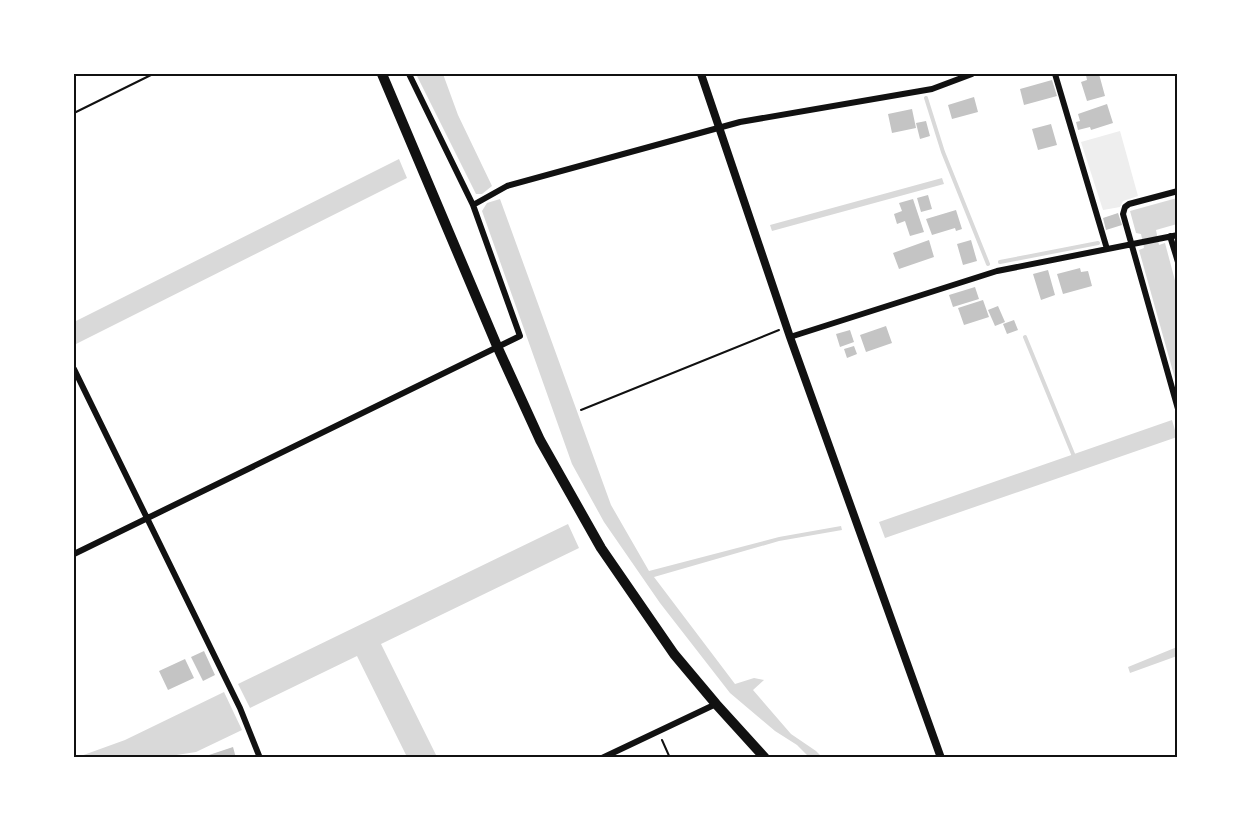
<svg xmlns="http://www.w3.org/2000/svg" width="1251" height="831" font-family="'IBM Plex Sans',sans-serif">
	<style>
		.green { fill: #eee }
		.water { fill: #d9d9d9 }
		.lines { fill: none; stroke-linecap: round; stroke-linejoin: round }
		.stream { stroke: #d9d9d9; stroke-width: 4 }
		.building { fill: #c4c4c4 }
		.path { stroke: #111; stroke-width: 2 }
		.minor { stroke: #111; stroke-width: 6 }
		.tertiary { stroke: #111; stroke-width: 8 }
		.trunk { stroke: #111; stroke-width: 10 }
		.neatline { fill: none; stroke: #111; stroke-width: 2 }
	</style>
	<rect width="100%" height="100%" fill="#fff"/>
	<!-- green -->
	<path class="green" d="M 1120,131 L 1138,196 L 1123,201 L 1120,207 L 1103,210 L 1081,142 Z"/>
	<!-- water -->
	<path class="water" d="M 416,74 L 443,74 L 458,115 L 492,186 L 482,194 L 476,194 Z
		M 399,159 L 407,178 L 74,345 L 74,322 Z
		M 942,178 L 944,184 L 772,231 L 770,225 Z
		M 1177,198 L 1177,224 L 1156,230 L 1159,245 L 1165,243 L 1177,288 L 1177,386 L 1139,250 L 1144,248 L 1141,234 L 1136,233 L 1130,211 Z
		M 500,199 L 611,505 L 649,571 L 779,537 L 841,526 L 842,530 L 779,541 L 654,577 L 735,684 L 754,678 L 764,680 L 753,690 L 791,734 L 816,751 L 822,757 L 809,757 L 797,745 L 775,731 L 730,693 L 660,603 L 604,522 L 572,464 L 482,211 L 487,203 Z
		M 1172,420 L 1177,437 L 885,538 L 879,522 Z
		M 568,524 L 579,548 L 381,644 L 437,757 L 407,757 L 357,656 L 250,708 L 238,684 Z
		M 1177,647 L 1177,656 L 1130,673 L 1128,667 Z
		M 224,692 L 242,730 L 196,752 L 157,758 L 78,757 L 125,740 Z"/>
	<g class="lines">
		<!-- stream -->
		<path class="stream" d="M 926,98 L 943,152 L 988,264
			M 1000,262 L 1098,243
			M 1025,337 L 1073,454"/>
	</g>
	<!-- building -->
	<path class="building" d="M 1092,74 L 1099,74 L 1105,96 L 1087,101 L 1081,82 L 1087,80 L 1086,75 Z
		M 1052,80 L 1057,96 L 1024,105 L 1020,89 Z
		M 974,97 L 978,112 L 952,119 L 948,105 Z
		M 1107,104 L 1113,123 L 1091,130 L 1090,127 L 1078,130 L 1076,122 L 1080,121 L 1078,114 Z
		M 912,109 L 916,128 L 892,133 L 888,114 Z
		M 926,121 L 930,136 L 920,139 L 916,123 Z
		M 1051,124 L 1057,145 L 1038,150 L 1032,129 Z
		M 928,195 L 932,209 L 921,212 L 917,198 Z
		M 913,199 L 924,232 L 910,236 L 905,221 L 897,224 L 894,214 L 902,211 L 899,203 Z
		M 956,210 L 962,229 L 956,231 L 955,228 L 932,235 L 926,219 Z
		M 1118,213 L 1122,225 L 1106,230 L 1103,218 Z
		M 929,240 L 934,257 L 899,269 L 893,253 Z
		M 971,240 L 977,261 L 963,265 L 957,244 Z
		M 1080,268 L 1081,272 L 1088,271 L 1092,286 L 1063,294 L 1057,274 Z
		M 1048,270 L 1055,295 L 1041,300 L 1033,274 Z
		M 975,287 L 979,299 L 953,307 L 949,295 Z
		M 983,300 L 989,317 L 964,325 L 958,308 Z
		M 998,306 L 1005,322 L 995,326 L 988,310 Z
		M 1014,320 L 1018,330 L 1007,334 L 1003,324 Z
		M 886,326 L 892,343 L 866,352 L 860,335 Z
		M 850,330 L 854,342 L 840,347 L 836,334 Z
		M 854,346 L 857,354 L 847,358 L 844,349 Z
		M 204,651 L 215,675 L 203,681 L 191,657 Z
		M 185,659 L 194,678 L 168,690 L 159,671 Z
		M 233,747 L 236,758 L 203,758 L 203,757 Z"/>
	<g class="lines">
		<!-- path -->
		<path class="path" d="M 74,113 L 153,74
			M 581,410 L 779,330
			M 662,740 L 670,758"/>
		<!-- minor -->
		<path class="minor" d="M 409,74 L 473,205
			M 1055,74 L 1107,249
			M 1178,191 L 1129,204 L 1125,207 L 1123,214 L 1178,409
			M 1170,236 L 1178,262
			M 790,337 L 997,271 L 1178,235
			M 74,369 L 240,708 L 260,758
			M 74,554 L 520,336 L 473,205 L 507,186 L 740,122 L 932,89 L 972,74
			M 602,758 L 716,704"/>
		<!-- tertiary -->
		<path class="tertiary" d="M 701,74 L 790,337 L 941,758"/>
		<!-- trunk -->
		<path class="trunk" d="M 382,74 L 497,346 L 540,440 L 601,548 L 674,654 L 716,704 L 765,758"/>
	</g>
	<!-- border -->
	<rect width="1251" height="831" fill="none" stroke="#ffffff" stroke-width="150"/>
	<rect x="75" y="75" width="1101" height="681" class="neatline"/>
</svg>
